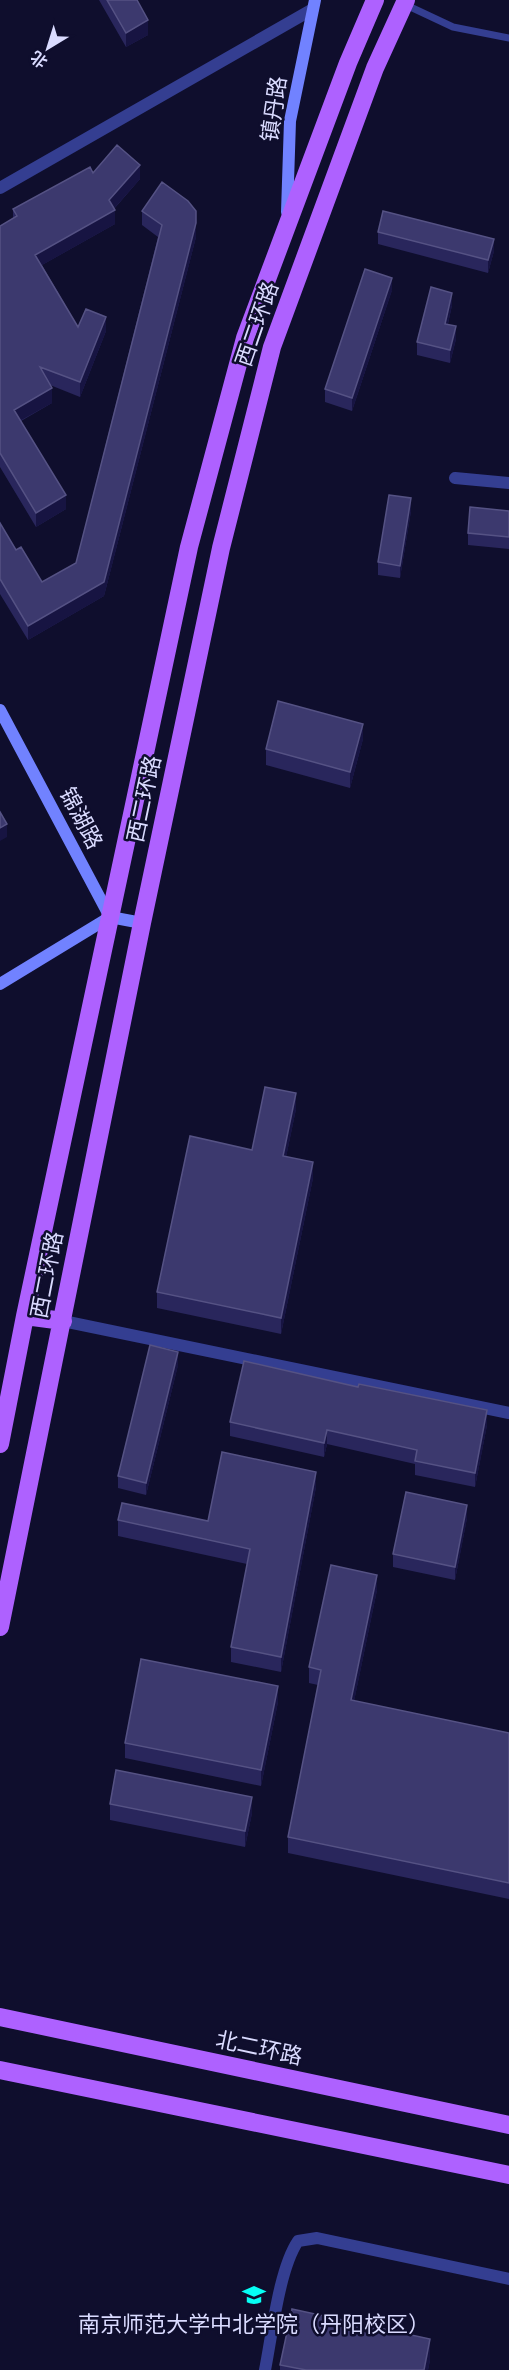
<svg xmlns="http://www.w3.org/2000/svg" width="509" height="2370" font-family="Figtree,'Noto Sans SC',sans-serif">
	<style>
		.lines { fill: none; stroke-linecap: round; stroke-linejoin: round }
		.lane { stroke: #343e91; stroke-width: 7 }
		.street { stroke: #343e91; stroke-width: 12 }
		.secondary { stroke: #7182ff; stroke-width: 12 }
		.primary { stroke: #ae61ff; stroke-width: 18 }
		.wall { fill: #29265c }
		.shaded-wall { fill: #171442 }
		.building { fill: #3c396e; stroke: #555284; stroke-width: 1.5 }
		.labels { text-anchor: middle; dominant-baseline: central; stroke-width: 5; stroke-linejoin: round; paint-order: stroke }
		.street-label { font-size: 22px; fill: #dadbff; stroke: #0f0e2d }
		.poi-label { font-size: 22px; fill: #dadbff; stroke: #0f0e2d }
	</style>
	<rect width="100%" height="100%" fill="#0f0e2d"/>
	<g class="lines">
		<!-- lane -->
		<path class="lane" d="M 404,4 L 453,27 L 509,38"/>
		<!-- street -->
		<path class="street" d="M 0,188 L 313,9
			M 455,478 L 509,483
			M 63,1321 L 509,1413
			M 265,2370 C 272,2335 279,2269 298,2241 L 317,2238 L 509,2279"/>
		<!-- secondary -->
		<path class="secondary" d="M 287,212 L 290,121 L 315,0
			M 0,710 L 110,917
			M 110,917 L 142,923
			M 0,984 L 110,917"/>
		<!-- primary -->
		<path class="primary" d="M 25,1316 L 63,1321
			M 0,1444 L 25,1316 L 189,547 L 245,338 L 348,63 L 375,0
			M 0,1627 L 142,923 L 221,548 L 272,347 L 375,68 L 406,0
			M 0,2017 L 509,2125
			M 0,2070 L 509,2175"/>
	</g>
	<!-- wall -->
	<path class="wall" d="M 99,0 L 137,0 L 148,35 L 126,47 Z
		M 93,173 L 140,179 L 114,209 L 115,224 L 42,265 L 78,327 L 106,331 L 80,397 L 50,385 L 52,403 L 21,421 L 66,509 L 36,527 L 0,467 L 0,226 L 13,218 L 13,209 Z
		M 142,211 L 196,237 L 104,596 L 28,640 L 0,594 L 0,523 L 16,550 L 42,582 L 76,563 L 158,237 L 142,225 Z
		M 378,232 L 494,251 L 488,273 L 378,244 Z
		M 392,290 L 352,411 L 325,402 L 325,389 Z
		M 452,305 L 448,324 L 456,339 L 450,363 L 417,355 L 417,342 Z
		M 411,511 L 400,578 L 378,575 L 378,562 Z
		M 509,511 L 509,549 L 468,545 L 468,533 Z
		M 363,739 L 350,788 L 266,765 L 266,749 Z
		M 296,1109 L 286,1157 L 313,1178 L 281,1334 L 157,1308 L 157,1292 L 252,1150 Z
		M 178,1365 L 146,1495 L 118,1488 L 118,1476 Z
		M 230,1422 L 487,1425 L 475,1487 L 415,1475 L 415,1464 L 327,1444 L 324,1457 L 230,1436 Z
		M 316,1487 L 281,1672 L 231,1662 L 231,1647 L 247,1564 L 118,1536 L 118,1520 L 208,1521 Z
		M 467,1518 L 455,1580 L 393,1567 L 393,1554 Z
		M 377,1590 L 354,1701 L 509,1733 L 509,1899 L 288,1853 L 288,1837 L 318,1685 L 309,1683 L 309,1667 Z
		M 278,1702 L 261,1786 L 125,1758 L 125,1743 Z
		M 110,1804 L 252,1813 L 245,1847 L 110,1820 Z
		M 430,2360 L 428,2370 L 280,2370 L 280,2365 Z"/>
	<!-- shaded-wall -->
	<path class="shaded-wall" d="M 148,20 L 148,35 L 126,47 L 126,33 Z
		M 140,165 L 140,179 L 111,212 L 115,210 L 115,224 L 35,269 L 35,255 L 109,200 Z
		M 196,211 L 196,237 L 104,596 L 28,640 L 28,626 L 104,582 Z
		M 494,239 L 494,251 L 488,273 L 488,260 Z
		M 392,278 L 392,290 L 352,411 L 352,398 Z
		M 452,293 L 452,305 L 445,336 L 445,324 Z
		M 106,317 L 106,331 L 80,397 L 80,382 Z
		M 456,326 L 456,339 L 450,363 L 450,350 Z
		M 52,388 L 52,403 L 14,424 L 14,410 Z
		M 66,495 L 66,509 L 36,527 L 36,513 Z
		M 411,498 L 411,511 L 400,578 L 400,566 Z
		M 363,724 L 363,739 L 350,788 L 350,772 Z
		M 7,824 L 7,837 L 0,841 L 0,828 Z
		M 296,1093 L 296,1109 L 283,1172 L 283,1156 Z
		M 313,1162 L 313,1178 L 281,1334 L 281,1318 Z
		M 178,1352 L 178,1365 L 146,1495 L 146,1483 Z
		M 487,1410 L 487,1425 L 475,1487 L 475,1473 Z
		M 327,1430 L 327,1444 L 324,1457 L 324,1443 Z
		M 316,1472 L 316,1487 L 281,1672 L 281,1657 Z
		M 467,1505 L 467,1518 L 455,1580 L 455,1567 Z
		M 377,1575 L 377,1590 L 351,1716 L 351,1700 Z
		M 278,1686 L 278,1702 L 261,1786 L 261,1770 Z
		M 252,1797 L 252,1813 L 245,1847 L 245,1831 Z
		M 430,2339 L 430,2360 L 428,2370 L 424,2370 Z"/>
	<!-- building -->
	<path class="building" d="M 107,0 L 137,0 L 148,20 L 126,33 Z
		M 117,145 L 140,165 L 109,200 L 115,210 L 35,255 L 78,327 L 86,309 L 106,317 L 80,382 L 40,367 L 52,388 L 14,410 L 66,495 L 36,513 L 0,453 L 0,226 L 17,216 L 13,209 L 90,167 L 93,173 Z
		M 162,182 L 188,201 L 196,211 L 196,223 L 104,582 L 28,626 L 0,579 L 0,523 L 16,550 L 21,547 L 42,582 L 76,563 L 162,225 L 142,211 Z
		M 383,211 L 494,239 L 488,260 L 378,232 Z
		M 365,269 L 392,278 L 352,398 L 325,389 Z
		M 431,287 L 452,293 L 445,324 L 456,326 L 450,350 L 417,342 Z
		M 389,495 L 411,498 L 400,566 L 378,562 Z
		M 470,507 L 509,511 L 509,537 L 468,533 Z
		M 278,701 L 363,724 L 350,772 L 266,749 Z
		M 0,812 L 7,824 L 0,828 Z
		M 265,1087 L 296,1093 L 283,1156 L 313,1162 L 281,1318 L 157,1292 L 190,1136 L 252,1150 Z
		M 150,1345 L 178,1352 L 146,1483 L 118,1476 Z
		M 244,1361 L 358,1387 L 359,1384 L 487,1410 L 475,1473 L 415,1461 L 417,1450 L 327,1430 L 324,1443 L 230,1422 Z
		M 222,1452 L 316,1472 L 281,1657 L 231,1647 L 250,1549 L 118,1520 L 122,1503 L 208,1521 Z
		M 406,1492 L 467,1505 L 455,1567 L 393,1554 Z
		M 331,1565 L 377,1575 L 351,1700 L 509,1733 L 509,1883 L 288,1837 L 321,1670 L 309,1667 Z
		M 141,1659 L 278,1686 L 261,1770 L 125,1743 Z
		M 116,1770 L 252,1797 L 245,1831 L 110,1804 Z
		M 292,2309 L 430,2339 L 424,2370 L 306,2370 L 280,2365 Z"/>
	<!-- icons -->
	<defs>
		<g id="university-bare" transform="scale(1.8)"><path d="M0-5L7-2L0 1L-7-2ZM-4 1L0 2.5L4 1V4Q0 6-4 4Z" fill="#06fff5" stroke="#0f0e2d" stroke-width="2.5" paint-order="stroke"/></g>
	</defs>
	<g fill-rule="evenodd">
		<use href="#university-bare" x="254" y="2295"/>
	</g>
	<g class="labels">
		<!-- street labels -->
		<g class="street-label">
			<text transform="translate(274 109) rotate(-82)">镇丹路</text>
			<text transform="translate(257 324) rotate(-71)">西二环路</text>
			<text transform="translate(144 799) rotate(-78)">西二环路</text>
			<text transform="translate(81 818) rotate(62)">锦湖路</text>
			<text transform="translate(47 1275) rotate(-79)">西二环路</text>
			<text transform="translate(259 2048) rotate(12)">北二环路</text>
		</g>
		<!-- poi labels -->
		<g class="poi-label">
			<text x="254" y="2324">南京师范大学中北学院（丹阳校区）</text>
		</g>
	</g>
	<!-- north arrow -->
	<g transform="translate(48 48) rotate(218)" stroke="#0f0e2d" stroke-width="4.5" paint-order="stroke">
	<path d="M0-4.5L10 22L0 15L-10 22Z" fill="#dadbff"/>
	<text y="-9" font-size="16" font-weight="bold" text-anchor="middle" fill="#dadbff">北</text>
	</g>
</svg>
